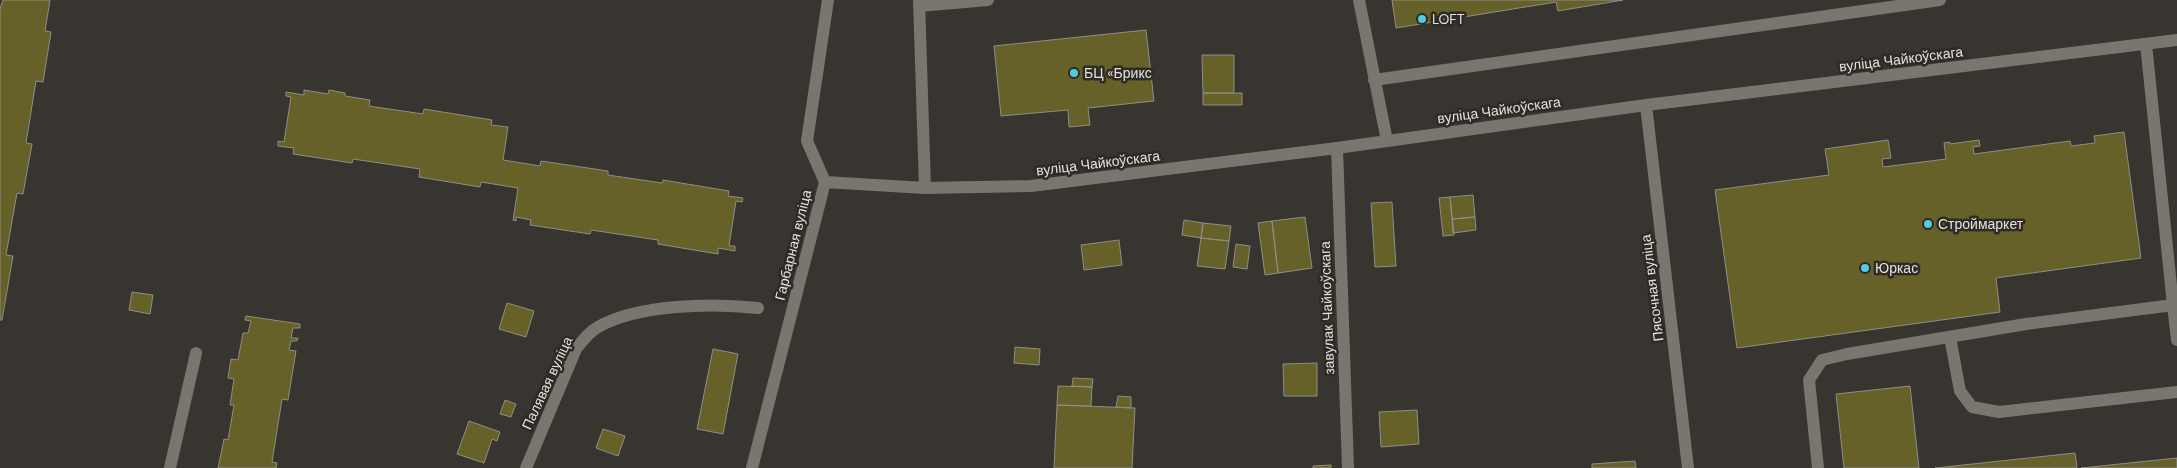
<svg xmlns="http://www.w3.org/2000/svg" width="2177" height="468" font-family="'DM Sans',sans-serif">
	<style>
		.building { fill: #656128; stroke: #8f8e87 }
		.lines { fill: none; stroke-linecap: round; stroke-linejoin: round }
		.minor { stroke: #7a756f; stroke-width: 12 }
		.poi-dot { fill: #55cae0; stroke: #2e2a25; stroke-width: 2 }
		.labels { text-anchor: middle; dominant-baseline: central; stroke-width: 5; stroke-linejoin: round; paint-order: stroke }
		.poi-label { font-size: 14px; fill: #e4e1de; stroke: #2e2a25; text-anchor: start }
		.street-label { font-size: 14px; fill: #e4e1de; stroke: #2e2a25 }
	</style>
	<rect width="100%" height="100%" fill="#38342f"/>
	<!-- building -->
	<path class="building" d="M 3,0 L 50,0 L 45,31 L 51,32 L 43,82 L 36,81 L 26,143 L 32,144 L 23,194 L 17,193 L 6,255 L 13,256 L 2,320 L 0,320 L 0,9 Z
		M 1392,0 L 1623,0 L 1558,11 L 1556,2 L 1396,28 Z
		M 1146,30 L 1154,101 L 1088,108 L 1090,125 L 1069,127 L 1068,110 L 1001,116 L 994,46 Z
		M 1202,55 L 1234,55 L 1234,93 L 1203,93 Z
		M 304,90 L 328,94 L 329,90 L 345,93 L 345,96 L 370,100 L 369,106 L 423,114 L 424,109 L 492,120 L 491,125 L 508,127 L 503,160 L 540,166 L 541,161 L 608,171 L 608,175 L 662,183 L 663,180 L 729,191 L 728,196 L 743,198 L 742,202 L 736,201 L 729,246 L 735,246 L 735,251 L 718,248 L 718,254 L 658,244 L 658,240 L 591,230 L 590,234 L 530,225 L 531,220 L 516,217 L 516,221 L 513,220 L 518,188 L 481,182 L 480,187 L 419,177 L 420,169 L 353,159 L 352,163 L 293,154 L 294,148 L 278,146 L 278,141 L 284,142 L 291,97 L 286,96 L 286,92 L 304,95 Z
		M 1203,93 L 1242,93 L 1242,105 L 1203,105 Z
		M 2124,132 L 2141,258 L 1996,278 L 2000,312 L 1737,348 L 1715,190 L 1829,175 L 1825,149 L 1888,140 L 1891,158 L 1882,159 L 1883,167 L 1946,159 L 1944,143 L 1950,142 L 1950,144 L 1979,140 L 1980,146 L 1973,147 L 1974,154 L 2070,141 L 2071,146 L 2095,143 L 2094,136 Z
		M 1473,195 L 1475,217 L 1452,219 L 1450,197 Z
		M 1450,197 L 1454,235 L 1443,236 L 1439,198 Z
		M 1392,202 L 1396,266 L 1375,267 L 1371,203 Z
		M 1305,217 L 1312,268 L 1278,273 L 1272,221 Z
		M 1475,217 L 1476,230 L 1453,233 L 1452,219 Z
		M 1184,220 L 1203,223 L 1201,238 L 1182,235 Z
		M 1272,221 L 1278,273 L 1265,275 L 1258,223 Z
		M 1203,223 L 1231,226 L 1229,241 L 1201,238 Z
		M 1201,238 L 1229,241 L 1225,269 L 1197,266 Z
		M 1119,240 L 1122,265 L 1084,270 L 1081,245 Z
		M 1236,244 L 1250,246 L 1247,269 L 1233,267 Z
		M 132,292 L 153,295 L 150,314 L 129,310 Z
		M 507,303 L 534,311 L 526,337 L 499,329 Z
		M 246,316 L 300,324 L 300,328 L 293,328 L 291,338 L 298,338 L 297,341 L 291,341 L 289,350 L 296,351 L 288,400 L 282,399 L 272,462 L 277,463 L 276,468 L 218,468 L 224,439 L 228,440 L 234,405 L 230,405 L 234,379 L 228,378 L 231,359 L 238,360 L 243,333 L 248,333 L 251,321 L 245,320 Z
		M 1015,347 L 1040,349 L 1039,365 L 1014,363 Z
		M 713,349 L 738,354 L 723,434 L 697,429 Z
		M 1317,363 L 1317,396 L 1284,396 L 1283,364 Z
		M 1073,378 L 1093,379 L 1092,387 L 1072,386 Z
		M 1058,386 L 1092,387 L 1091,406 L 1057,405 Z
		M 1910,386 L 1919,468 L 1844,468 L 1836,394 Z
		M 1118,396 L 1131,397 L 1131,408 L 1116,407 Z
		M 505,400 L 516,404 L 511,417 L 500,414 Z
		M 1057,405 L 1135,408 L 1132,468 L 1054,468 Z
		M 1417,410 L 1419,444 L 1381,447 L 1379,412 Z
		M 469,421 L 500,432 L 497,441 L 492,439 L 484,463 L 457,454 Z
		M 603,429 L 625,436 L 618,456 L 596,448 Z
		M 2075,453 L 2077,468 L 1935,468 Z
		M 2177,458 L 2177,468 L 2081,468 Z
		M 1635,461 L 1636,468 L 1592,468 L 1592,464 Z
		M 1331,465 L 1331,468 L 1313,468 L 1313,466 Z"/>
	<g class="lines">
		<!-- minor -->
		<path class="minor" d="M 919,0 L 925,188
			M 1359,0 L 1387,141
			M 919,6 L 988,0
			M 1374,80 L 1940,0
			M 1646,105 L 1688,468
			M 1337,148 L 1348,468
			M 825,182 L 925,188 L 1031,186 L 1337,148 L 1646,105 L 2177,40
			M 2173,305 L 2177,340
			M 1950,337 L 1960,391 L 1972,407 L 1999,412 L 2177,392
			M 170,468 L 196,353
			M 526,468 L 576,349 C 583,340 589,332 598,327 C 638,304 713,303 758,308
			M 752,468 L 825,182 L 807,141 L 828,0
			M 1818,468 L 1809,380 L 1822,360 L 1847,354 L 2026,324 L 2173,305 L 2146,44"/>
	</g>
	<!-- markers -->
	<g class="poi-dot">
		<circle cx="1422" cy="19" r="5"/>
		<circle cx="1074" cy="73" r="5"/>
		<circle cx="1928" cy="224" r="5"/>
		<circle cx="1865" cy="268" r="5"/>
	</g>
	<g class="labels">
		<!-- poi labels -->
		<g class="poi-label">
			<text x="1432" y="19">LOFT</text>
			<text x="1084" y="73">БЦ «Брикс</text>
			<text x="1938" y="224">Строймаркет</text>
			<text x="1875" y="268">Юркас</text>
		</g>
		<!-- street labels -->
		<g class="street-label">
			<text transform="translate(1901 59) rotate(-7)">вуліца Чайкоўскага</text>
			<text transform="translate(1499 110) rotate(-8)">вуліца Чайкоўскага</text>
			<text transform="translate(1098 163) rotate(-7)">вуліца Чайкоўскага</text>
			<text transform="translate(793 245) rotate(-76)">Гарбарная вуліца</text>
			<text transform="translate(1652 288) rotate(-97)">Пясочная вуліца</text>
			<text transform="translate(1327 308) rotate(-92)">завулак Чайкоўскага</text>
			<text transform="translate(547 383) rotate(-65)">Палявая вуліца</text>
		</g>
	</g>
</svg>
